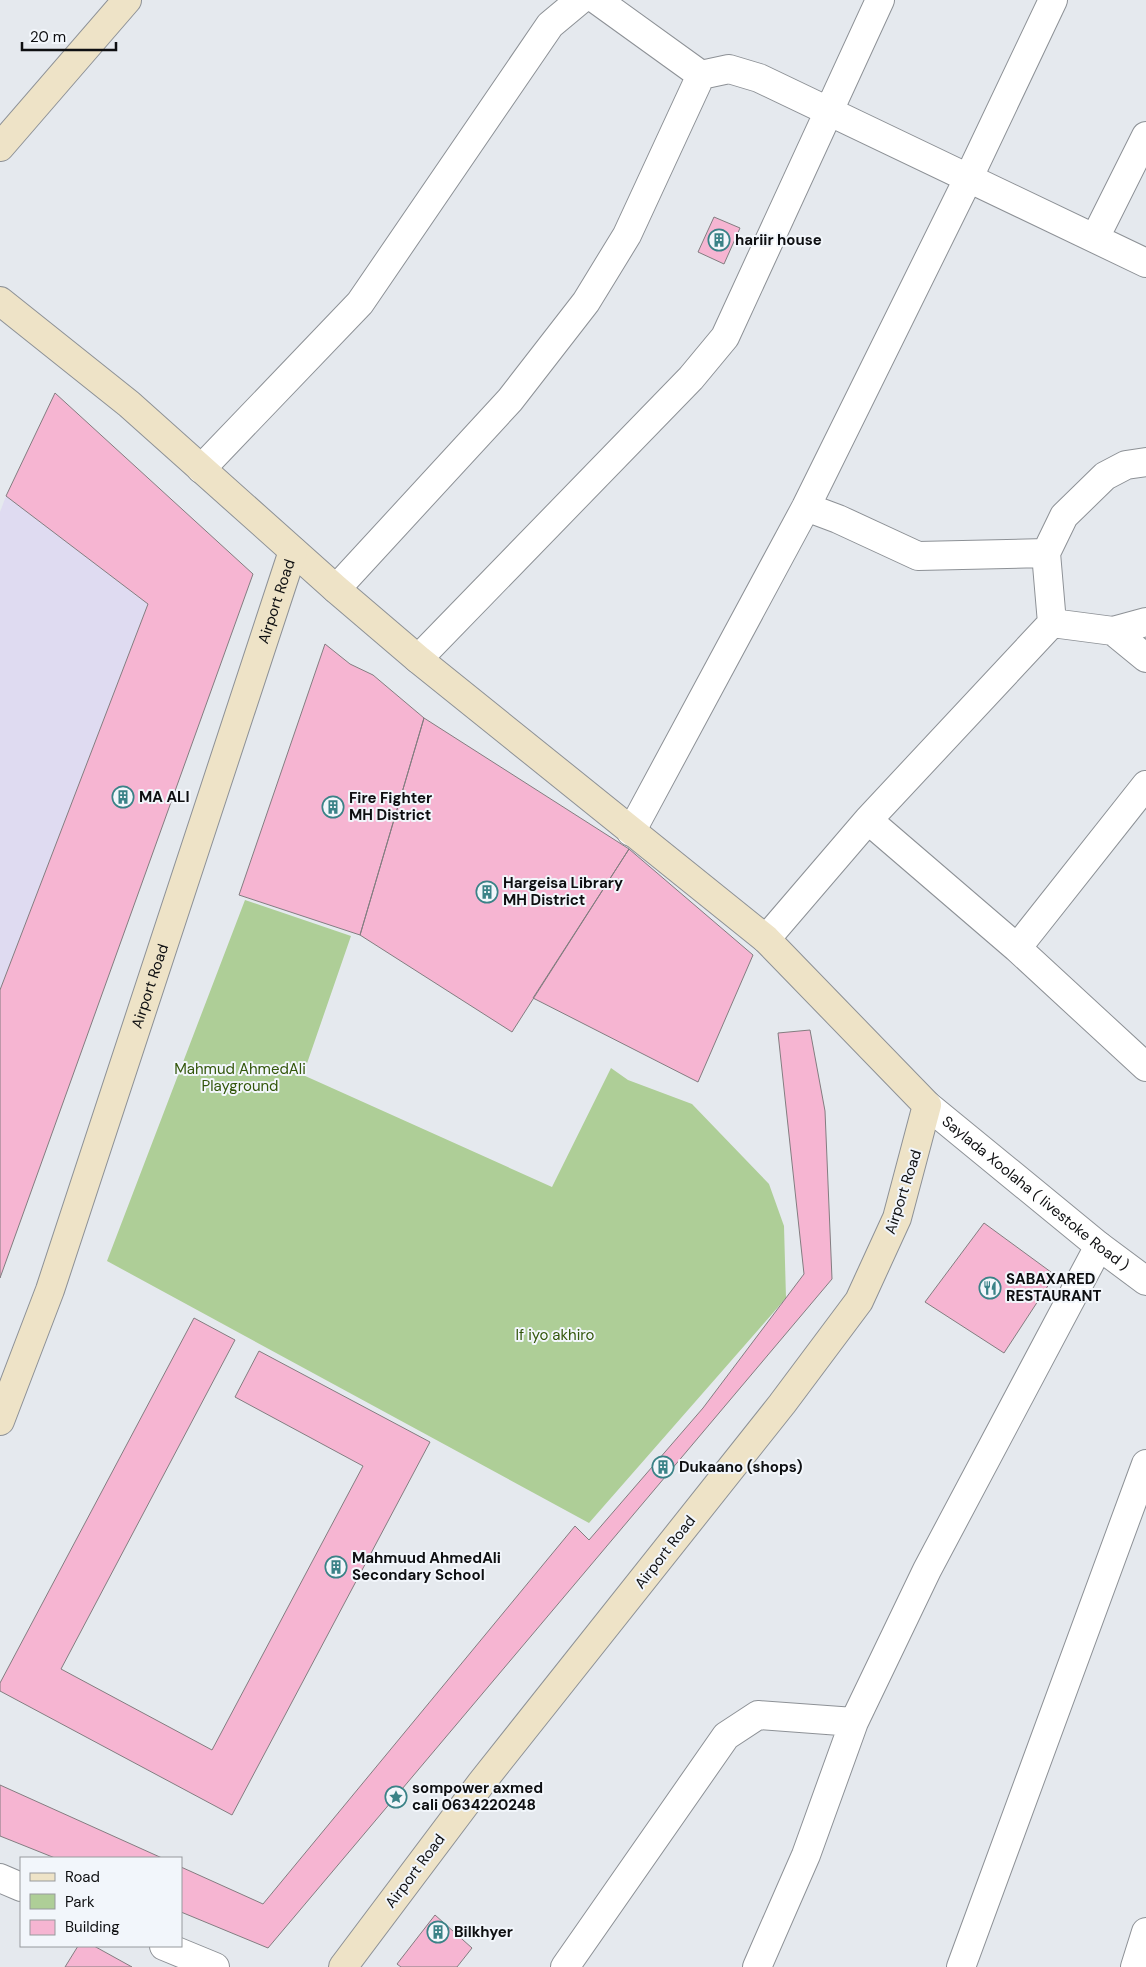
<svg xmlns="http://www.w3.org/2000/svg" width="1146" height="1967" font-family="'DM Sans',sans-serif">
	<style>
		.industrial { fill: #dfdbf1 }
		.green { fill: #aece97 }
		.building { fill: #f6b5d2; stroke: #837d80 }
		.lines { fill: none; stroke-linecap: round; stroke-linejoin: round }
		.minor-casing { stroke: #8d9196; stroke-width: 30 }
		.tertiary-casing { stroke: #8d9196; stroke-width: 30 }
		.secondary-casing { stroke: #8d9196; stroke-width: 30 }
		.minor { stroke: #fff; stroke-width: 28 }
		.tertiary { stroke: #fff; stroke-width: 28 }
		.secondary { stroke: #eee3c7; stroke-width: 28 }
		.labels { text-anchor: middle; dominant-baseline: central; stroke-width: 4; stroke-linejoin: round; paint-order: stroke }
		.poi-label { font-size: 15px; font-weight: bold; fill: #0e0f11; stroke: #f2f6fb; text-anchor: start }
		.street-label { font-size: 15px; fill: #0e0f11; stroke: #f2f6fb }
		.park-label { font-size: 15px; fill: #32560a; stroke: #f2f6fb }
	</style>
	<rect width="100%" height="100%" fill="#e5e9ee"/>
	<!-- industrial -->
	<path class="industrial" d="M 6,496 L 148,604 L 0,990 L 0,512 Z"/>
	<!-- green -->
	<path class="green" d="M 245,900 L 351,936 L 303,1075 L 552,1187 L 611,1068 L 628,1080 L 692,1104 L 769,1184 L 784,1226 L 786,1298 L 589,1523 L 107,1261 Z"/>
	<!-- building -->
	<path class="building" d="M 714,217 L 740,228 L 724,264 L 698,252 Z
		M 55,393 L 253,574 L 0,1278 L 0,990 L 148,604 L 6,496 Z
		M 325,644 L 350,664 L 373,675 L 424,718 L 360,935 L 239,895 Z
		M 424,718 L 629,849 L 512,1032 L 360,935 Z
		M 629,849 L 753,955 L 698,1082 L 533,998 Z
		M 810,1030 L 825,1111 L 832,1279 L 268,1948 L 181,1912 L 181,1867 L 263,1904 L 575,1526 L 589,1540 L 703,1408 L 804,1274 L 778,1033 Z
		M 984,1223 L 1055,1275 L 1004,1353 L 925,1302 Z
		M 194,1318 L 235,1340 L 61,1669 L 212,1750 L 363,1466 L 235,1397 L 259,1351 L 430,1442 L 232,1815 L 0,1691 L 0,1683 Z
		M 0,1785 L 162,1858 L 55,1858 L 0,1836 Z
		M 435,1915 L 472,1948 L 457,1967 L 401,1967 L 397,1964 Z
		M 78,1946 L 94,1946 L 132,1967 L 65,1967 Z"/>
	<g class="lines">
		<!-- minor casing -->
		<g class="minor-casing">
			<path id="minor" d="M 597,0 L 701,75
				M 1095,238 L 1146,136
				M 201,469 L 360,303 L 550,25 L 580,0
				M 806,507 L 838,519 L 918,556 L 1046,553
				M 336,589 L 510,400 L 586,302 L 627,235 L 701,75 L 729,69 L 759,78 L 1146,263
				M 1052,623 L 1113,631 L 1146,622
				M 1113,631 L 1146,658
				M 418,659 L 691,378 L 725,337 L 880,0
				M 868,820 L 1017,948 L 1146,1067
				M 631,832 L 806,507 L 969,177 L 1053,0
				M 766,939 L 868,820 L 1052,623 L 1046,553 L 1064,516 L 1105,476 L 1126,465 L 1146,462
				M 1017,948 L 1146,785
				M 0,1878 L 21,1887
				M 164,1946 L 215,1967
				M 565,1967 L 726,1736 L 758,1715 L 854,1722
				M 757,1967 L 806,1855 L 854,1722 L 927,1570 L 1099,1246
				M 961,1967 L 1146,1464
				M 1135,1967 L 1146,1932"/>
		</g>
		<!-- tertiary casing -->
		<g class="tertiary-casing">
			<g id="tertiary">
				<path id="s1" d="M 927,1105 L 1099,1246 L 1146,1281"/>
			</g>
		</g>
		<!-- secondary casing -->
		<g class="secondary-casing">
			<g id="secondary">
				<path d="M 0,147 L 127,0"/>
				<path d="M 0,301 L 129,404 L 336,589 L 418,659 L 766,939 L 927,1105 L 897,1218 L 859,1301 L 782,1404 L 482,1782 L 343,1967"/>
				<path id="s2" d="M 0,1421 L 50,1290 L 293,551"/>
			</g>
		</g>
		<!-- minor -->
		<use href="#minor" class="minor"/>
		<!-- tertiary -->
		<use href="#tertiary" class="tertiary"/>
		<!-- secondary -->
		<use href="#secondary" class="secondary"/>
	</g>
	<!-- icons -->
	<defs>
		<g id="building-ring" transform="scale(1.125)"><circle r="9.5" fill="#f2f6fb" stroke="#3a8287" stroke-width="1.5"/><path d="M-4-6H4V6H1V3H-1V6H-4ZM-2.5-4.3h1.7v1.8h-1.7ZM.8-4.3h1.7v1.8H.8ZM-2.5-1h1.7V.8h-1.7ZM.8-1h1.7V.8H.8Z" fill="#3a8287"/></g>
		<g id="restaurant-ring" transform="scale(1.125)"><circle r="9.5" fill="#f2f6fb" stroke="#3a8287" stroke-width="1.5"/><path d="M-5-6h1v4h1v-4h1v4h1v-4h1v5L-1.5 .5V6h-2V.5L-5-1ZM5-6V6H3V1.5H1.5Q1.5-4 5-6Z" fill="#3a8287"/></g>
		<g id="sight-ring" transform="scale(1.125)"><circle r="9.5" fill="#f2f6fb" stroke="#3a8287" stroke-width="1.5"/><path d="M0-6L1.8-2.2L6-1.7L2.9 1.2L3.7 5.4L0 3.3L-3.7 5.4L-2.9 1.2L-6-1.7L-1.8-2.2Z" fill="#3a8287"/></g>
	</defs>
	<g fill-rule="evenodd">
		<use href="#building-ring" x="719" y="240"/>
		<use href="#building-ring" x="123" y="797"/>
		<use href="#building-ring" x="333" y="807"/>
		<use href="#building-ring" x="487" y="892"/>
		<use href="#restaurant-ring" x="990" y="1288"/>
		<use href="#building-ring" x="663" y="1467"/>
		<use href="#building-ring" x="336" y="1567"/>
		<use href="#sight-ring" x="396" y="1797"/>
		<use href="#building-ring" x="438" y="1932"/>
	</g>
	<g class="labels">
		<!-- poi labels -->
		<g class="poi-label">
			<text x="735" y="240">hariir house</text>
			<text x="139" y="797">MA ALI</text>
			<text x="349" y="798">Fire Fighter<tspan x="349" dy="17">MH District</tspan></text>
			<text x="503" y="883">Hargeisa Library<tspan x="503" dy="17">MH District</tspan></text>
			<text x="1006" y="1279">SABAXARED<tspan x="1006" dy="17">RESTAURANT</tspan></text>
			<text x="679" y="1467">Dukaano (shops)</text>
			<text x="352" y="1558">Mahmuud AhmedAli<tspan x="352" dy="17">Secondary School</tspan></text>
			<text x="412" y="1788">sompower axmed<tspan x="412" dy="17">cali 0634220248</tspan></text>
			<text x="454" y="1932">Bilkhyer</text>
		</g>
		<!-- street labels -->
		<g class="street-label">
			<text stroke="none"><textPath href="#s2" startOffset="865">Airport Road</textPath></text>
			<text stroke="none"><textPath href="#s2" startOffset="460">Airport Road</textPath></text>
			<text transform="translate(903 1192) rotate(-72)">Airport Road</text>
			<text stroke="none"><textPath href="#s1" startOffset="140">Saylada Xoolaha ( livestoke Road )</textPath></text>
			<text transform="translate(665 1552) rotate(-52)">Airport Road</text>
			<text transform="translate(415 1871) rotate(-53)">Airport Road</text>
		</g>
		<!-- park labels -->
		<g class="park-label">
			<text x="240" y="1069">Mahmud AhmedAli<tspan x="240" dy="17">Playground</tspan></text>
			<text x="555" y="1335">If iyo akhiro</text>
		</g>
	</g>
	<!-- legend -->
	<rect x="20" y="1857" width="162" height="90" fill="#f2f6fb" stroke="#979a9d"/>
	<rect x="30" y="1873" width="25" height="8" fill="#eee3c7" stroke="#979a9d"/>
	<text x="65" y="1882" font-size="15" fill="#0e0f11">Road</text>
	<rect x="30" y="1894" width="25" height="15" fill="#aece97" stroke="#979a9d"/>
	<text x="65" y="1907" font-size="15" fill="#0e0f11">Park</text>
	<rect x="30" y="1920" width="25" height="15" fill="#f6b5d2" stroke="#979a9d"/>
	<text x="65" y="1932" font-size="15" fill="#0e0f11">Building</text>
	<!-- scale -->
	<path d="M22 42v8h94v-8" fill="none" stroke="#0e0f11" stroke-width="2.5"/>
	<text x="30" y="42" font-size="15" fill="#0e0f11" stroke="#f2f6fb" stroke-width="4" paint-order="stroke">20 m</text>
</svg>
